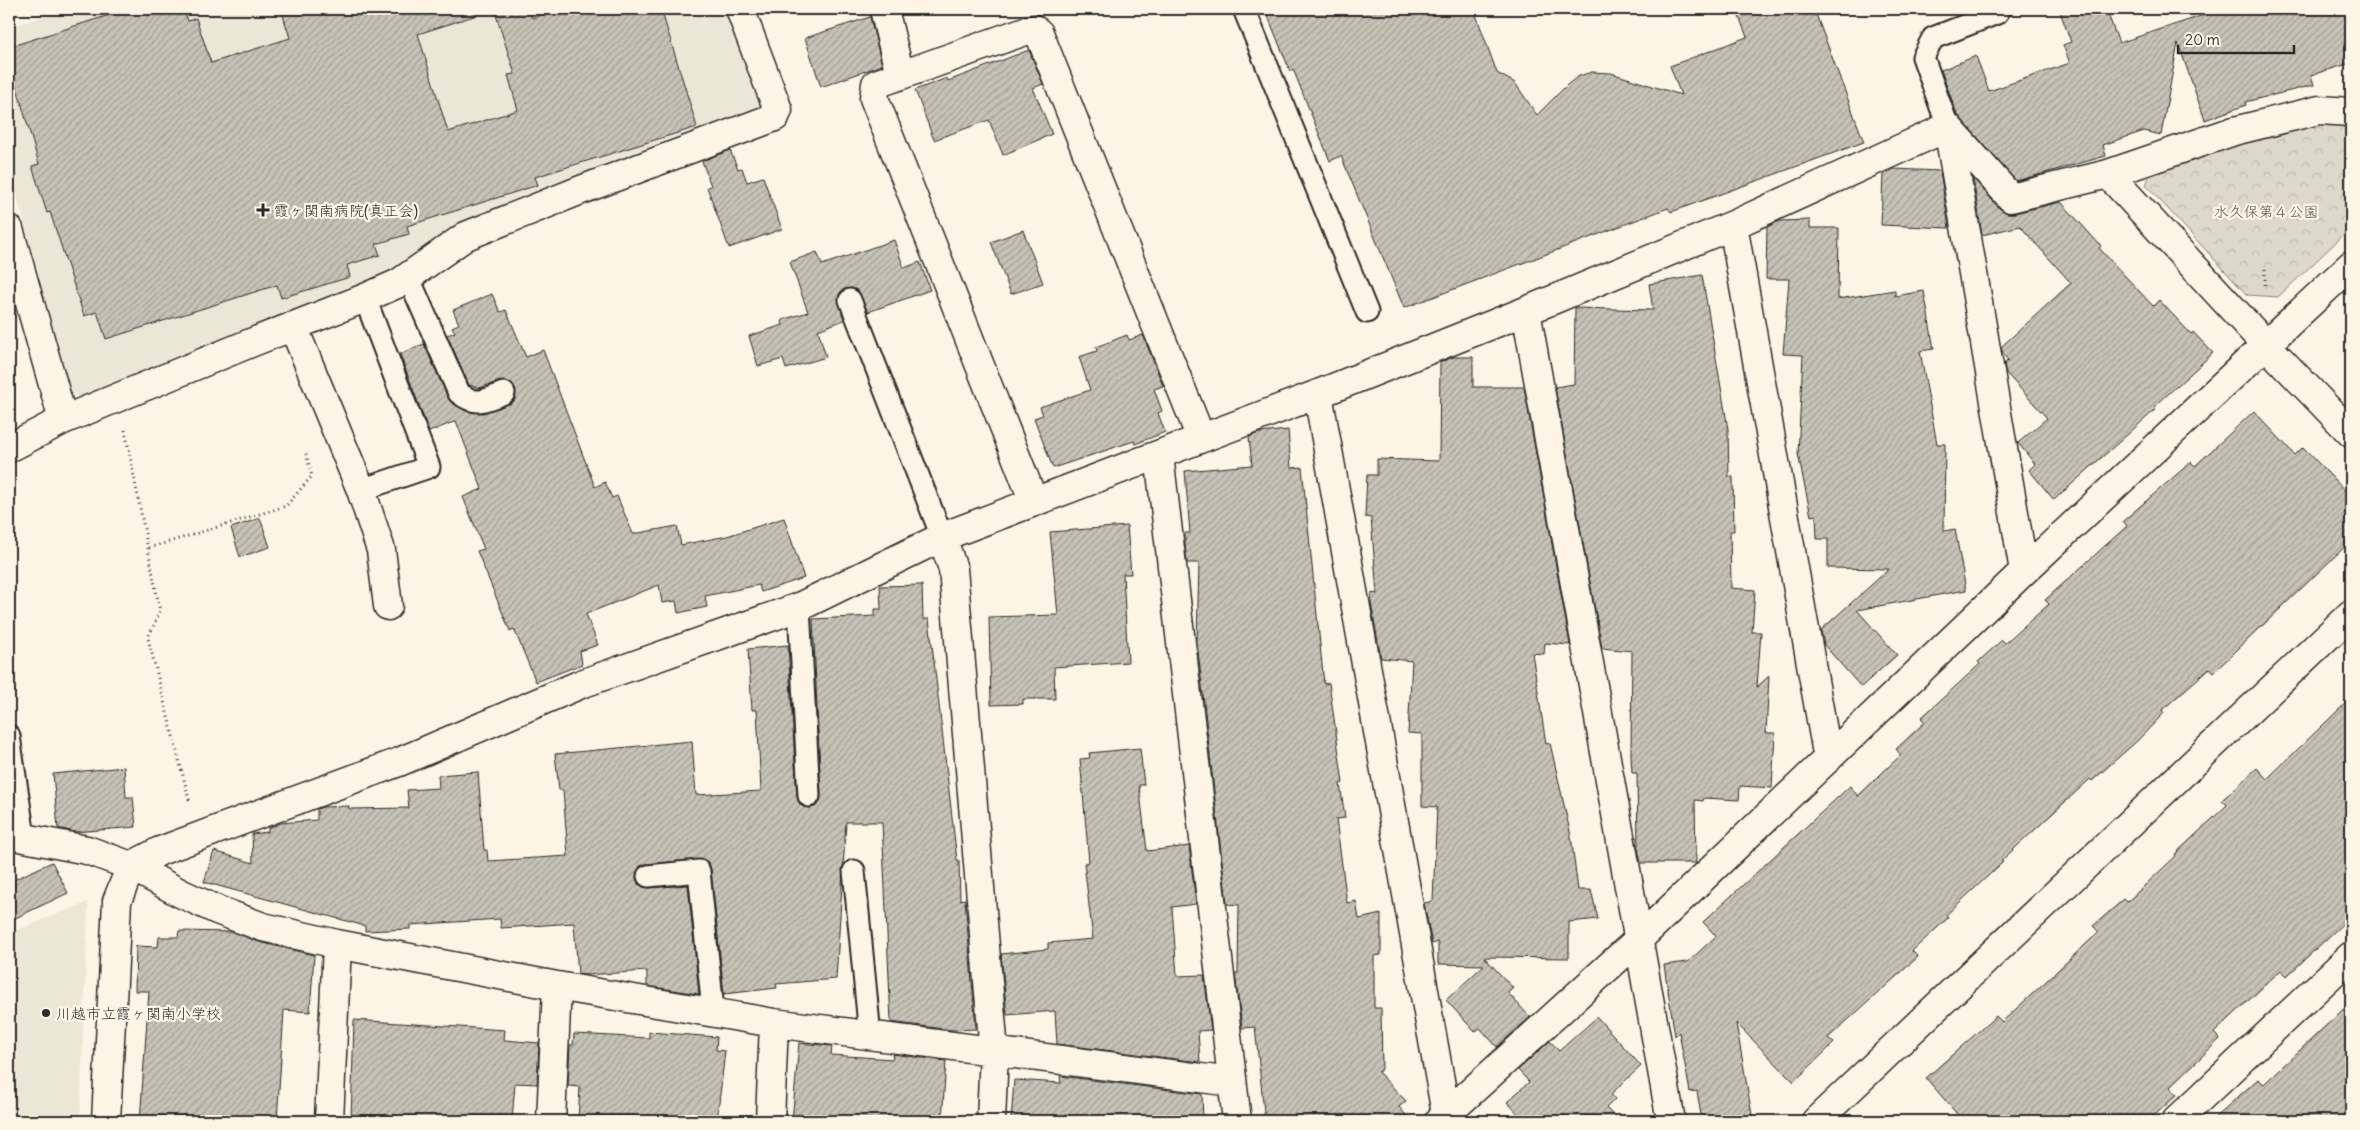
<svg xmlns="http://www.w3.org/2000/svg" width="2360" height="1130" font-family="Delius,'Klee One',sans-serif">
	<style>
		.built { fill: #ece6d7 }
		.forest { fill: url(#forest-crowns); stroke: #84827a }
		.building { fill: url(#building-hatch); stroke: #2b2b2b }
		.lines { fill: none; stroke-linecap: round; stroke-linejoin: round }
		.lane-casing { stroke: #2b2b2b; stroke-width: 25 }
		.street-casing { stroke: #2b2b2b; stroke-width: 31 }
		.secondary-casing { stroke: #2b2b2b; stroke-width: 31 }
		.path { stroke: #2b2b2b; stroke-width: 3; stroke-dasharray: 1 4; stroke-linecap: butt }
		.lane { stroke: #fcf5e5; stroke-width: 21 }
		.street { stroke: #fcf5e5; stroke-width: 28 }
		.secondary { stroke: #fcf5e5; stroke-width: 28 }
		.poi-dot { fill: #2b2b2b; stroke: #fcf5e5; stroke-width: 2 }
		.labels { text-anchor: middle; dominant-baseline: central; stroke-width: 4.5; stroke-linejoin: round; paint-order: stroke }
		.poi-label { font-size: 15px; fill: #2b2b2b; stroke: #fcf5e5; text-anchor: start }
		.park-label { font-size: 15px; fill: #585653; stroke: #fcf5e5 }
	</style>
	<defs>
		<pattern id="forest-crowns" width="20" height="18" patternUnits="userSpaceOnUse" patternTransform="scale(1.25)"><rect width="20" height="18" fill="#ded8ca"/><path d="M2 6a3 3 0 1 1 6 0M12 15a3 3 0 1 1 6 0" fill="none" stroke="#bfbaae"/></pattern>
		<pattern id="building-hatch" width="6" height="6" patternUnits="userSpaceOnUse" patternTransform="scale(1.25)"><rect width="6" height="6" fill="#c8c3b7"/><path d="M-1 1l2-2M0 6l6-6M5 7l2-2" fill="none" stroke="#a39f95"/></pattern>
	</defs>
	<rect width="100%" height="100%" fill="#fcf5e5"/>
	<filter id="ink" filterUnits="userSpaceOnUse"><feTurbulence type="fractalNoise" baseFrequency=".02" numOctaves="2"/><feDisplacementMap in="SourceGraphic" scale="10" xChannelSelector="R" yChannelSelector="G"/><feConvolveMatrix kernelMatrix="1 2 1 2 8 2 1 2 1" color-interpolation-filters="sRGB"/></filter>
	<g filter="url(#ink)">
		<!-- built -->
		<path class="built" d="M 68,9 L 495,9 L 498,17 L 525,9 L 730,9 L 765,97 L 758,114 L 398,272 L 88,402 L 71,393 L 9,166 L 9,27 Z
			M 88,902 L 80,1121 L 9,1121 L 9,933 Z"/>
		<!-- forest -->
		<path class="forest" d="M 2313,122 L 2351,125 L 2351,228 L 2278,297 L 2247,295 L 2146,185 L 2152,169 Z"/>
		<!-- building -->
		<path class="building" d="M 128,9 L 184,9 L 188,21 L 196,18 L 211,63 L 290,38 L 281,9 L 473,9 L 474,16 L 418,34 L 448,132 L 518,110 L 508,75 L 515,74 L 494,9 L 530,9 L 532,18 L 561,9 L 661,9 L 697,127 L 535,177 L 538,185 L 407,226 L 409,234 L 376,244 L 380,255 L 347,265 L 350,277 L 281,298 L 277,285 L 106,339 L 97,312 L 84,316 L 50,212 L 47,213 L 32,166 L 39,164 L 9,61 L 9,47 Z
			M 1265,9 L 1474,9 L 1497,73 L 1515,83 L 1537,115 L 1568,84 L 1579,76 L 1592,72 L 1611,73 L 1681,95 L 1670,66 L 1747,37 L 1736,9 L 1814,9 L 1864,142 L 1671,212 L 1668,208 L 1404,308 L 1341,156 L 1330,161 L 1293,69 L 1290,71 Z
			M 2059,9 L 2106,9 L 2119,43 L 2222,9 L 2344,9 L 2351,34 L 2351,63 L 2311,75 L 2314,85 L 2245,102 L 2246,105 L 2205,120 L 2178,43 L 2161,135 L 2144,131 L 2103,145 L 2106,156 L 2016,181 L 1957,114 L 1941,70 L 1976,56 L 1989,91 L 2070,63 L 2063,45 L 2071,42 Z
			M 870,17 L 882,65 L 821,87 L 805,38 Z
			M 1029,50 L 1043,84 L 1033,88 L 1052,134 L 1003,155 L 989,120 L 934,140 L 915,90 L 947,78 L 948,81 Z
			M 730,150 L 738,169 L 742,168 L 747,182 L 763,177 L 782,229 L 729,248 L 707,187 L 711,186 L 702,161 Z
			M 1894,169 L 1940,171 L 1949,228 L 1881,225 L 1883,174 Z
			M 1973,178 L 1999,208 L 2007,213 L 2015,213 L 2061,202 L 2101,246 L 2099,248 L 2153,306 L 2159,300 L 2191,334 L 2193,332 L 2213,353 L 2154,407 L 2156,409 L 2054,500 L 2029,470 L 2035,464 L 2018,443 L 2047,418 L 2006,373 L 2004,364 L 2008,360 L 2003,354 L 2001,347 L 2071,283 L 2020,226 L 1982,235 Z
			M 1810,220 L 1810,228 L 1839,228 L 1838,299 L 1895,290 L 1895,296 L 1924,291 L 1934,349 L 1920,351 L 1937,444 L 1945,444 L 1944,531 L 1955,529 L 1966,590 L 1857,610 L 1897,655 L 1861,687 L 1824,645 L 1821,630 L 1889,569 L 1828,568 L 1828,539 L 1817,539 L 1816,515 L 1811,516 L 1798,454 L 1803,355 L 1783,354 L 1789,279 L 1766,279 L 1767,227 L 1780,221 Z
			M 1023,230 L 1043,283 L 1011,294 L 991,242 Z
			M 894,240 L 904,268 L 920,262 L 930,290 L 868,312 L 858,291 L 851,288 L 845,289 L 840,293 L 838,299 L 844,320 L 818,330 L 826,357 L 786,369 L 783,359 L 758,366 L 749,336 L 783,325 L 782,320 L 808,312 L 790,262 L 817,252 L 822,265 Z
			M 1702,275 L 1728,429 L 1729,477 L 1733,477 L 1734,531 L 1730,531 L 1731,588 L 1755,590 L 1752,632 L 1761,632 L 1757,687 L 1769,676 L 1766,733 L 1775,733 L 1772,788 L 1740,786 L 1739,800 L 1704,798 L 1703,801 L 1695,800 L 1696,863 L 1641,863 L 1638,848 L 1637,773 L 1632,773 L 1631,755 L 1632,651 L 1602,648 L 1555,387 L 1574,384 L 1575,308 L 1653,310 L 1649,284 Z
			M 492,294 L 500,312 L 506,310 L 526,357 L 543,350 L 595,487 L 605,482 L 612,498 L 617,496 L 633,534 L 677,526 L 681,545 L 727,536 L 784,518 L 804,578 L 761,592 L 759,585 L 705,596 L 707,607 L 678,613 L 676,601 L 662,603 L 659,585 L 586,614 L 598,645 L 580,651 L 582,664 L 536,682 L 514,629 L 510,631 L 477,551 L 484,549 L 463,497 L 482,489 L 456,421 L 429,432 L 400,354 L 424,344 L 448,398 L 452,403 L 466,411 L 483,413 L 509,404 L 514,401 L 516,395 L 515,388 L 512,383 L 500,381 L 479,388 L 469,385 L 447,335 L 455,332 L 452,327 L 459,324 L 453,310 Z
			M 1127,335 L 1129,340 L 1143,335 L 1163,386 L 1154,389 L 1162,411 L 1158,413 L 1165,432 L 1135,444 L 1134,441 L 1053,468 L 1034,418 L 1043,415 L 1040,407 L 1090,390 L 1079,357 L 1097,351 L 1096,347 Z
			M 1454,357 L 1473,357 L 1473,387 L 1524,387 L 1570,645 L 1545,643 L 1544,654 L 1532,653 L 1546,744 L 1550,743 L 1571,836 L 1578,890 L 1591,890 L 1598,919 L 1569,922 L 1569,958 L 1484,957 L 1513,988 L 1508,993 L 1530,1017 L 1497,1047 L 1480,1028 L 1475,1032 L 1446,1000 L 1484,965 L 1438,964 L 1438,942 L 1432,944 L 1424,903 L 1433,901 L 1437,807 L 1422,806 L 1422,734 L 1408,733 L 1412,661 L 1381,658 L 1371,603 L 1372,593 L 1377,594 L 1371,518 L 1365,517 L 1367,475 L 1377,475 L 1377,459 L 1439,461 L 1440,362 Z
			M 2254,411 L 2295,455 L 2303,447 L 2351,497 L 2351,541 L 2214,672 L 2210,668 L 2162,710 L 2164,713 L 2138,740 L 2092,781 L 2090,779 L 2001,861 L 2003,862 L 1946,915 L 1948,918 L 1912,951 L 1918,957 L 1828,1038 L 1834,1043 L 1794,1082 L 1736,1023 L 1752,1115 L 1744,1117 L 1745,1121 L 1702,1121 L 1697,1091 L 1690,1092 L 1679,1032 L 1675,1036 L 1664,965 L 1688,962 L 1716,936 L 1703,922 L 1850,786 L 1858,796 L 1901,755 L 1896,749 L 1925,722 L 1921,718 L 1980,664 L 1978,662 L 2002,640 L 2005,643 L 2049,604 L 2045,600 L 2127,526 L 2123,521 L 2191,462 L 2195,466 Z
			M 1288,430 L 1291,468 L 1302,467 L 1324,684 L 1329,683 L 1343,783 L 1340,784 L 1345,818 L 1336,819 L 1347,903 L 1356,901 L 1359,919 L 1381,914 L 1381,955 L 1374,956 L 1374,1008 L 1381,1008 L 1382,1069 L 1378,1072 L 1406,1101 L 1399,1107 L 1411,1121 L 1265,1121 L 1255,1027 L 1242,1028 L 1235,973 L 1238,973 L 1239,905 L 1227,904 L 1197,642 L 1199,563 L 1187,563 L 1185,545 L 1185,533 L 1190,533 L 1185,471 L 1252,465 L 1249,437 L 1259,433 Z
			M 260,518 L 270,547 L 240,557 L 231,528 Z
			M 1127,526 L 1131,574 L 1123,574 L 1128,662 L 1054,667 L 1055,699 L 1023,699 L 1023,704 L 991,705 L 989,617 L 1058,615 L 1050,532 Z
			M 922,585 L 923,619 L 929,619 L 957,860 L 959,860 L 960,900 L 965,899 L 976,1029 L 952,1030 L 891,1022 L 882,822 L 846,822 L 836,979 L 776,984 L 777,988 L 724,994 L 711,870 L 709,863 L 704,859 L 646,864 L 640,866 L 636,877 L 638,884 L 649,888 L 688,885 L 699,994 L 647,986 L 647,971 L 586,975 L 578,974 L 574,923 L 501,928 L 500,919 L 410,925 L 410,929 L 365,931 L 365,926 L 204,882 L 214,851 L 253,863 L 252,834 L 268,832 L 268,828 L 281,823 L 317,820 L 317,809 L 323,807 L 349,806 L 349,809 L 409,808 L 407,790 L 439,788 L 438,775 L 478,772 L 484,850 L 487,850 L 488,861 L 568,856 L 563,790 L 559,790 L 555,754 L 692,741 L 696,795 L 761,791 L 757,710 L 752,710 L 748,649 L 788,645 L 797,797 L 803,807 L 809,808 L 815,807 L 820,802 L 821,795 L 813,619 L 875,616 L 875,609 L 881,609 L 880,586 Z
			M 2351,698 L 2351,916 L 2287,976 L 2281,970 L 2214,1033 L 2220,1039 L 2170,1087 L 2177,1095 L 2148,1121 L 1963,1121 L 1926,1078 L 1996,1016 L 2002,1022 L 2099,932 L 2093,926 L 2124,899 L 2127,902 L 2176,856 L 2175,854 L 2227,805 L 2222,800 L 2257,768 L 2267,779 Z
			M 1140,748 L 1144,785 L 1139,785 L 1147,851 L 1189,846 L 1196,904 L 1172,907 L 1177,976 L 1204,975 L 1211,1030 L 1198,1031 L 1200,1062 L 1057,1044 L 1055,1011 L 1007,1015 L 1001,954 L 1048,949 L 1048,943 L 1093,939 L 1084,863 L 1089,862 L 1080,759 L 1090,758 L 1089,753 Z
			M 124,767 L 126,797 L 133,797 L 136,827 L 75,832 L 58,828 L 53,774 Z
			M 52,862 L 68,893 L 9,921 L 9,882 Z
			M 179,931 L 233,932 L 259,942 L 314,955 L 310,1012 L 284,1010 L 277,1121 L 140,1121 L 149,991 L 135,991 L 136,946 L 158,947 L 159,937 L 178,937 Z
			M 2351,1002 L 2351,1121 L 2211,1121 L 2258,1079 L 2264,1084 Z
			M 1597,1017 L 1641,1066 L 1611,1094 L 1615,1099 L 1606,1108 L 1619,1121 L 1525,1121 L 1507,1102 L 1529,1082 L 1518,1070 L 1550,1041 L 1559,1051 Z
			M 354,1020 L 505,1030 L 504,1040 L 539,1043 L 537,1084 L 515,1083 L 512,1121 L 351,1121 Z
			M 649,1032 L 717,1037 L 716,1050 L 725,1051 L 717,1121 L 578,1121 L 580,1087 L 568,1086 L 570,1045 L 573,1045 L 574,1034 L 649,1038 Z
			M 799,1043 L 832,1046 L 831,1055 L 893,1059 L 892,1054 L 946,1061 L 942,1121 L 792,1121 Z
			M 1060,1076 L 1202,1094 L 1203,1121 L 1011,1121 L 1014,1080 L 1061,1083 Z"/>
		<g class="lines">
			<!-- lane casing -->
			<g class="lane-casing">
				<path id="lane" d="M 1244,9 L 1367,312
					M 1948,127 L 1923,57 L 1933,38 L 1997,13 L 2000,9
					M 408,276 L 459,393 C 477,407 484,400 504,393
					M 850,300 L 942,537
					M 361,490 L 429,467 L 365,298
					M 799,607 L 809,796
					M 9,736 L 24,837
					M 854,871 L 870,1036
					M 648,876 L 699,871 L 713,1011"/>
			</g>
			<!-- street casing -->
			<g class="street-casing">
				<path id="street" d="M 884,9 L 900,75
					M 1948,127 L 2024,571
					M 1948,127 L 2011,198 L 2108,174 L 2234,131 L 2319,110 L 2351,112
					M 2108,174 L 2266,345 L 2351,433
					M 1733,225 L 1828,759
					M 9,229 L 63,420
					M 1526,311 L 1671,1121
					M 293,326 L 361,490 L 381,550 L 388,606
					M 1318,394 L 1446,1114
					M 9,448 L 63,420 L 253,342 L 365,298 L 399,283 L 466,236 L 581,190 L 775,117 L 778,110 L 740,9
					M 1159,455 L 1237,1121
					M 1034,502 L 874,98 L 876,84 L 1028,30 L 1034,29 L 1039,33 L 1201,438
					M 942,537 L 953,569 L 994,1052 L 991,1121
					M 9,835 L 87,850 L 131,866 L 180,893 L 217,910 L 263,927 L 337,944 L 557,986 L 774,1023 L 1232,1082
					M 106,1121 L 117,901 L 131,866 L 160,851 L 399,762 L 581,684 L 799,607 L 942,537 L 1318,394 L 1526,311 L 1733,225 L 1948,127
					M 329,1121 L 337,944
					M 551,1121 L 557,986
					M 770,1121 L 774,1023
					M 1439,1121 L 1639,939 L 2024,571 L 2351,265
					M 2176,1121 L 2351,956"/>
			</g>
			<!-- secondary casing -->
			<g class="secondary-casing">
				<path id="secondary" d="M 1816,1121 L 2351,614"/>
			</g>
			<!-- path -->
			<path class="path" d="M 1064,13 L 1075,9
				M 2265,269 L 2265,292
				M 125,430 L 160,611 L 148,638 L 190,803
				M 149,548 L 286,506 L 312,476 L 305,450"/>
			<!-- lane -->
			<use href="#lane" class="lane"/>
			<!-- street -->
			<use href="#street" class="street"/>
			<!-- secondary -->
			<use href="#secondary" class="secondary"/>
		</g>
	</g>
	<!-- markers -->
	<g class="poi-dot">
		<path d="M260.5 202.5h5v5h5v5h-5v5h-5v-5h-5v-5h5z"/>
		<circle cx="46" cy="1013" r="5"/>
	</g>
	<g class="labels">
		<!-- poi labels -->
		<g class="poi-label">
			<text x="274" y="210">霞ヶ関南病院(真正会)</text>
			<text x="56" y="1013">川越市立霞ヶ関南小学校</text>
		</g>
		<!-- park labels -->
		<g class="park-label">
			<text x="2266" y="211">水久保第４公園</text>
		</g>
	</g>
	<!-- margin -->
	<rect width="2360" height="1130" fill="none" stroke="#fcf5e5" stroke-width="30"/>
	<rect x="15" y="15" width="2330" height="1100" fill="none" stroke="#2b2b2b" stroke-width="2" filter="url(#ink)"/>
	<!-- scale -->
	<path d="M2178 45v8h116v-8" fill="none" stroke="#2b2b2b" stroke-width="2.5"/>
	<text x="2185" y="45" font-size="15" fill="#2b2b2b" stroke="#fcf5e5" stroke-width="4" paint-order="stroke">20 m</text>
</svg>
